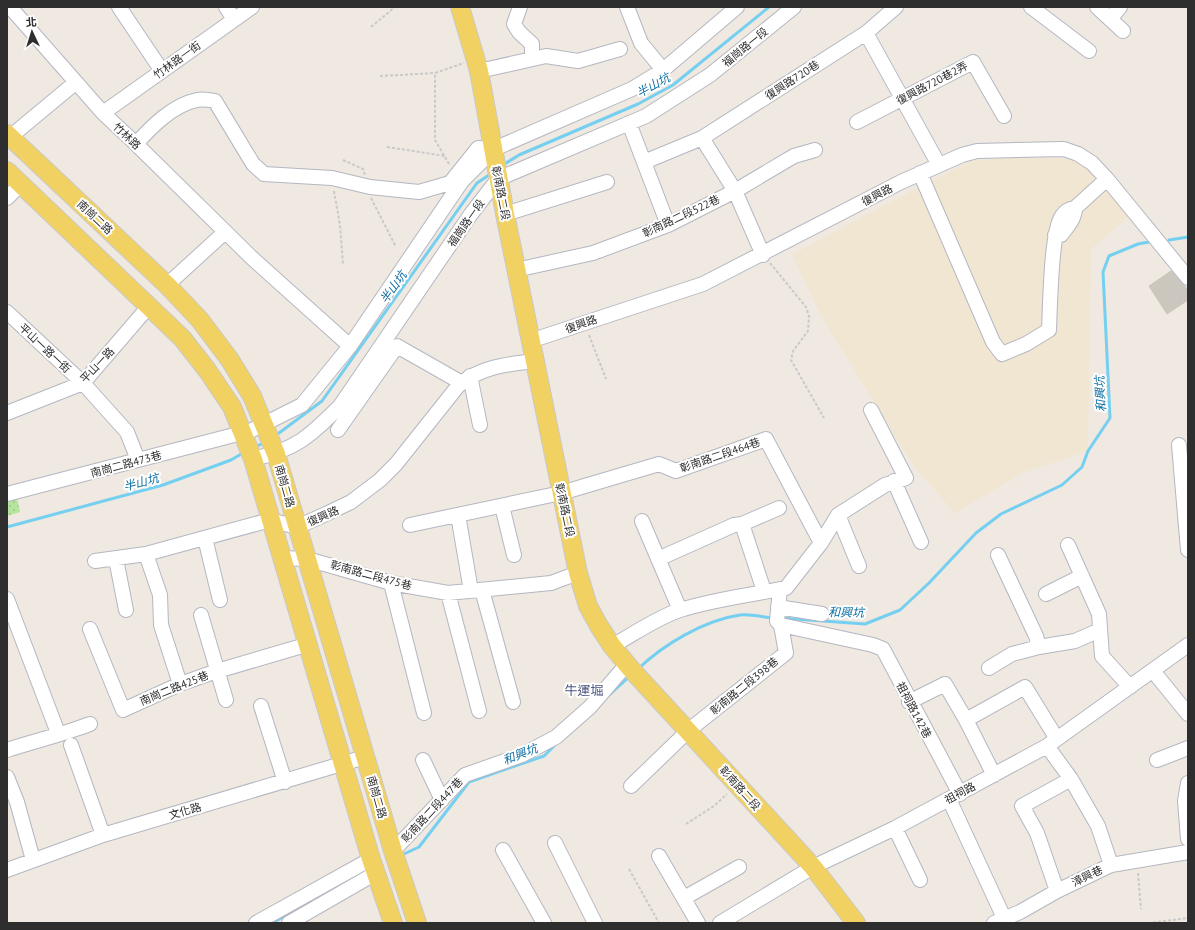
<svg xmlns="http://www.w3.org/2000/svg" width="1195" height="930" font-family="'PT Sans','Noto Sans TC',sans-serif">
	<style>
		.education { fill: #f0e6d1 }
		.park { fill: url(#park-dots) }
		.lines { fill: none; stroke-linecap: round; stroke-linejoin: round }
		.stream { stroke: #75cff0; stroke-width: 3 }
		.building { fill: #cbc7bf; stroke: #cbc5ba }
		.minor-casing { stroke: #b4b7c1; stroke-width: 16 }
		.major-casing { stroke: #c9c9c9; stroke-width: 20 }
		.path { stroke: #c9c9c9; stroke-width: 2; stroke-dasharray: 3 2; stroke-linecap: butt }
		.minor { stroke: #fff; stroke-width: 14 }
		.major { stroke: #f2d163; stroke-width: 18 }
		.labels { text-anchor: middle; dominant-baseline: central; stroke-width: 4; stroke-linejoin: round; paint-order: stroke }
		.street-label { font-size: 11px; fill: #2e2e2e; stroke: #fff }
		.water-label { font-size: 12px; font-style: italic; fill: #0d6fa3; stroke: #fff }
		.quarter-label { font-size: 13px; fill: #4d5680; stroke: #fff }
	</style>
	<defs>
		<pattern id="park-dots" width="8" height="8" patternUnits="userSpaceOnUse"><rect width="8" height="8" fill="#b6e59e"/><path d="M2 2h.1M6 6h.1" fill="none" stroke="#9dc588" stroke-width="1.8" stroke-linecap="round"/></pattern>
	</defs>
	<rect width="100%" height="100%" fill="#efe9e1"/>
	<!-- education -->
	<path class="education" d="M 1014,157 L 1079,159 L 1103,182 L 1130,216 L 1091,249 L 1088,451 L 1022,473 L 955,513 L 913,465 L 821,316 L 792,255 L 875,210 L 971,161 Z"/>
	<!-- park -->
	<path class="park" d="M 17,498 L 20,512 L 7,516 L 7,501 Z"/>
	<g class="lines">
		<!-- stream -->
		<path class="stream" d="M 503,165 L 519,155 L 638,104 L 673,85 L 769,7
			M 1169,240 L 1188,237
			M 275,436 L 322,401 L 477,183 L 492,173
			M 254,448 L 265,442
			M 7,527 L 163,485 L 231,460 L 243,453
			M 781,618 L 865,624 L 900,610 L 929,583 L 976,533 L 1001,514 L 1062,485 L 1082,467 L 1088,451 L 1110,418 L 1103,272 L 1109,256 L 1138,244 L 1149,242
			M 638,669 C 663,645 704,620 740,615 C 750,614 763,617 773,618
			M 608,696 L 629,677
			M 404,854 L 419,847 L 469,782 L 544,756 L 557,743
			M 272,923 L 320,897"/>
	</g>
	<!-- building -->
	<path class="building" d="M 1171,271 L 1188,290 L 1188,300 L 1167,314 L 1149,286 Z"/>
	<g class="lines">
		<!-- minor casing -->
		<g class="minor-casing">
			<path id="minor" d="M 10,7 L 103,113 L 136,144 L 252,258 L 350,346
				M 119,7 L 162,71
				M 226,7 L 234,19
				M 520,7 L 514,24 L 519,32 L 532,44 L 532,59
				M 627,7 L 641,43 L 663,70
				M 1031,7 L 1089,51
				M 1097,7 L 1123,31
				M 1111,18 L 1120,7
				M 866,33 L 939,165
				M 479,71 L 546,56 L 578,61 L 620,49
				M 103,113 L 252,7
				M 857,122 L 973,62 L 1004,116
				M 629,123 L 668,225
				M 10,137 L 75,83
				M 136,144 C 152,126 173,105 197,100 C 202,99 210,100 215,101 L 253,164 L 264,174 L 332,178 L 370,187 L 419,192 L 450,183 L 478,148 L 494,149
				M 644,162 L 702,138
				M 920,173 L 993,342 L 1002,354 L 1026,344 L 1049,330 C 1050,309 1051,229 1062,216 C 1065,211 1069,209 1075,208 L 1107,179
				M 7,198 L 21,184
				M 505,214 L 607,182
				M 1055,235 L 1061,235 C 1067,227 1075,219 1075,208
				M 763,255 L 735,191 L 702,138 L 866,33 L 896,7
				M 516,270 L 593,253 L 668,225 L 735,191 L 794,156 L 815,150
				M 167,285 L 225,232
				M 7,312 L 83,383 L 127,432 L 138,460
				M 530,341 L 703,284 L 901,182 L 962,155 L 977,151 L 1064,149 L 1078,154 L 1092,163 L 1107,179 L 1188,278
				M 470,376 L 480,425
				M 7,413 L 83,383 L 150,305
				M 338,430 L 397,346 L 462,383
				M 1179,445 L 1188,550
				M 253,459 C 297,449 309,437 340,406 L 471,214 L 498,179 L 646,116 L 710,75 L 794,7
				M 894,481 L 921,542
				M 7,494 L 238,434 L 244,434 L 302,405 L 350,346 L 462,181 L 494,149 L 632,89 L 663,70 L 737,7
				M 502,506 L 514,555
				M 458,515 L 471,591
				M 838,515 L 859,566
				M 642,521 L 680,610
				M 742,524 L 779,508
				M 410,525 L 561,493 L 659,464 L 676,471 L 766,439 L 821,543
				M 205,538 L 220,600
				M 1068,545 L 1099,614 L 1102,656 L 1130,687
				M 146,554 L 160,595 L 161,625 L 180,684
				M 998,555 L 1036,636 L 1039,647 L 1075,641 L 1100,630
				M 283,558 L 307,559 L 391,583 L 448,593 L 551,583 L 578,573
				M 116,559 L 126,610
				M 658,559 L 734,525 L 742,524 L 764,591
				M 95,561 L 146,554 L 270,520 L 297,527 L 326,514 L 351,502 L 380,480 L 396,464 L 458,386 C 479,367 507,364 535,361
				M 391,583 L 424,713
				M 482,590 L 513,702
				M 448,593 L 479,711
				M 1046,594 L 1082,576
				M 7,599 L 58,733
				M 778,607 L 822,614
				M 201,615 L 226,700
				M 781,625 L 873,645 L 883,649 L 960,794
				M 90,629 L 123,710 L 180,684 L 217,671 L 309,644
				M 612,646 C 634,634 656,618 680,610 C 715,599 750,595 786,588 L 821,543 L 838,515 L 885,485 L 906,478 L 871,410
				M 989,668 L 1012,654 L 1039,647
				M 1153,671 L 1188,714
				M 909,702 L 945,684 L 966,720 L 994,775
				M 261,706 L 285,782
				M 966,720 L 1025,687 L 1057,739
				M 71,745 L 103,835
				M 1047,746 L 1071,779 L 1098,826 L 1111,865
				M 7,750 C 35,741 64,734 90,724
				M 423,760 L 442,800
				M 1157,760 L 1188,748
				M 7,777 L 17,802 L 33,860
				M 1188,783 L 1185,801 L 1188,839
				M 631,786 L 689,730 L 786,653 L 781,625 L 777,621 L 780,589
				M 949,799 L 1004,918
				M 895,828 L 920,880
				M 555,843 L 595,923
				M 503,850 L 544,923
				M 393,851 L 465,775 L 522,755 L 556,737 L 590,707 L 627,664
				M 659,856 L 698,923
				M 7,870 L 103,835 L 365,757
				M 1057,891 L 1037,833 L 1022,806 L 1071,779
				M 684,898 L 739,867
				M 256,923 L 371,859
				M 289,923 L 376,873
				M 720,923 L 813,867 L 895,828 L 1047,746 L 1188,645
				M 994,923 L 1020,912 L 1057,891 L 1111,865 L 1188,852"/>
		</g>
		<!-- major casing -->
		<g class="major-casing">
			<path id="major" d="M 460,7 L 479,71 L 505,214 L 578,573 L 588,606 L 599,626 L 612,646 L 630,668 L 813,867 L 856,923
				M 7,134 L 167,285 L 200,320 L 230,360 L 252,396 L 276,454 L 393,851 L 417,923
				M 7,171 L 182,338 L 207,370 L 232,407 L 253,459 L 371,859 L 393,923"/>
		</g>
		<!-- path -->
		<path class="path" d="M 371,27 L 395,7
			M 380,76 L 435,73
			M 387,147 L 445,156
			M 343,160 L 363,169 L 365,175
			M 449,164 L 435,140 L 435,73 L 464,63
			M 334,191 L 340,225 L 343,264
			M 371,198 L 396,247
			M 770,263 L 806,307 L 809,316 L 808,331 L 793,351 L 791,360 L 824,418
			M 589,335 L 606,379
			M 686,824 L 714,806 L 727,794
			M 629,869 L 659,923
			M 1138,873 L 1141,909
			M 1148,923 L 1188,918"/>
		<!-- minor -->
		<use href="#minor" class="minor"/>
		<!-- major -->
		<use href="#major" class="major"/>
	</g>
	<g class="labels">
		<!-- street labels -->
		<g class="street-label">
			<text transform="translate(745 47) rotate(-39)">福崗路一段</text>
			<text transform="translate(177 60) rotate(-36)">竹林路一街</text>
			<text transform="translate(792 80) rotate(-33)">復興路720巷</text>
			<text transform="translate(932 83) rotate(-28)">復興路720巷2弄</text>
			<text transform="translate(127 136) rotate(43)">竹林路</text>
			<text transform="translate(501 193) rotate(79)">彰南路二段</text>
			<text transform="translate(877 195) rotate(-28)">復興路</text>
			<text transform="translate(681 216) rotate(-25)">彰南路二段522巷</text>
			<text transform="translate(95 217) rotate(43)">南崗二路</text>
			<text transform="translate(466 223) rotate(-55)">福崗路一段</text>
			<text transform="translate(581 324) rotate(-19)">復興路</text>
			<text transform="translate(45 348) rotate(43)">平山一路一街</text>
			<text transform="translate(97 365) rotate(-47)">平山一路</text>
			<text transform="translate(720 455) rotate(-19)">彰南路二段464巷</text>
			<text transform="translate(126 464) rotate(-15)">南崗二路473巷</text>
			<text transform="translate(285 486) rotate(74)">南崗二路</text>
			<text transform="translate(565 510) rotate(78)">彰南路二段</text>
			<text transform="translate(323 516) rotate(-24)">復興路</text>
			<text transform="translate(371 575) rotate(15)">彰南路二段475巷</text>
			<text transform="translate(744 686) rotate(-39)">彰南路二段398巷</text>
			<text transform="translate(174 688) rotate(-22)">南崗二路425巷</text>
			<text transform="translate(914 710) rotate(62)">祖祠路142巷</text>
			<text transform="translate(740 788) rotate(48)">彰南路二段</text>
			<text transform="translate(960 793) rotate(-28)">祖祠路</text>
			<text transform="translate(377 797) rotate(74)">南崗二路</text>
			<text transform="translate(432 810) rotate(-47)">彰南路二段447巷</text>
			<text transform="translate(185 811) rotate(-16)">文化路</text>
			<text transform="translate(1087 876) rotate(-26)">漳興巷</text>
		</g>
		<!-- water labels -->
		<g class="water-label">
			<text transform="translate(653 85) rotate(-29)">半山坑</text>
			<text transform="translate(393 287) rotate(-55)">半山坑</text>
			<text transform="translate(1100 394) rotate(-93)">和興坑</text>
			<text transform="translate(141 482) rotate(-15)">半山坑</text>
			<text transform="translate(846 612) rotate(1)">和興坑</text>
			<text transform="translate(520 754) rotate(-21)">和興坑</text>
		</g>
		<!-- quarter labels -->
		<g class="quarter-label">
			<text x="584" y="690">牛運堀</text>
		</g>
	</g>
	<!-- border -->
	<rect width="1195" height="930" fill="none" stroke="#2e2e2e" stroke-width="16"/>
	<!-- north arrow -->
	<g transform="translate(32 32) rotate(356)" stroke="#ffffff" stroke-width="3" paint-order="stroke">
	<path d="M0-3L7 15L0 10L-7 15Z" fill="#2e2e2e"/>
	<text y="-6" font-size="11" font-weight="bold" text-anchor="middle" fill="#2e2e2e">北</text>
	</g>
</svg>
